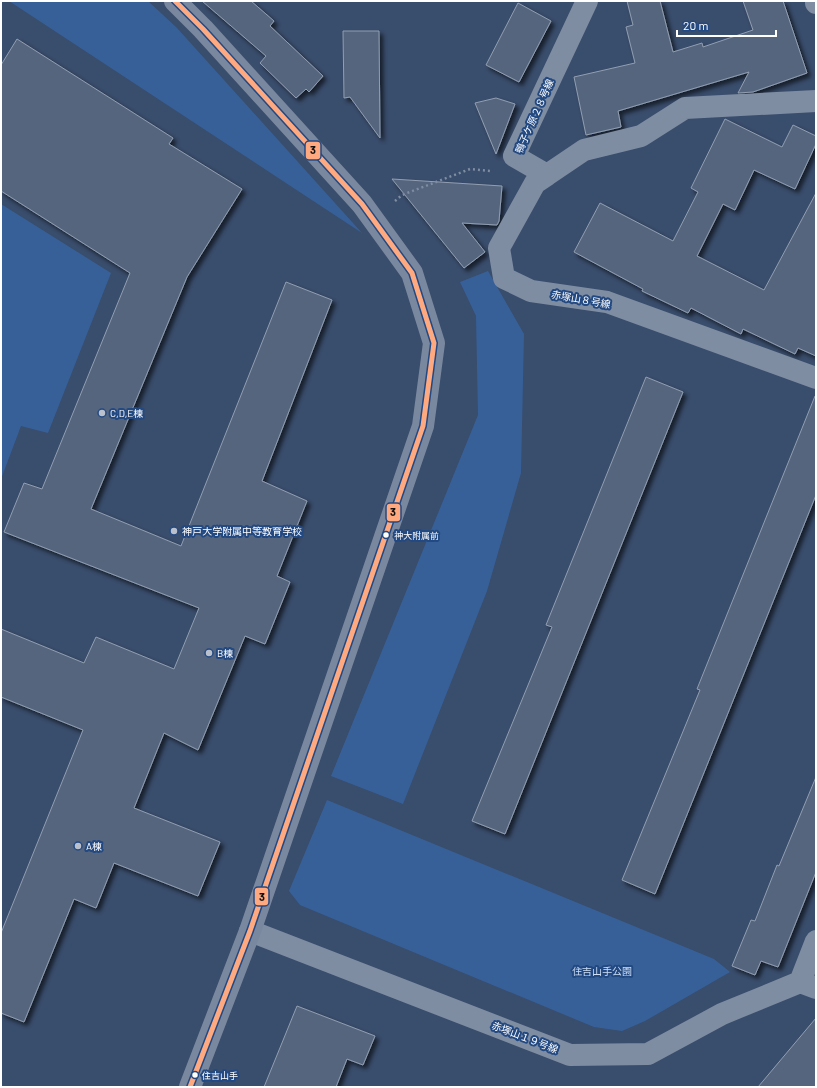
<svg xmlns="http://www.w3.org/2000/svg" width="817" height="1088" font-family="Barlow,'Noto Sans JP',sans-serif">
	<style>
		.green { fill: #376099 }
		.building { fill: #54657e; stroke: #929eb1; filter: url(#shadow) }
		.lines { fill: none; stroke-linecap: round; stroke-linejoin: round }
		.path { stroke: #7f8da2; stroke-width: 2.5; stroke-dasharray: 2 3; stroke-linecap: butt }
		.street { stroke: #7f8da2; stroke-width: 22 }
		.secondary { stroke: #7a889f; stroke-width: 22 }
		.bus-1-casing { stroke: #234982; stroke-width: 8 }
		.bus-1 { stroke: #ffa980; stroke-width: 5 }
		.poi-dot { fill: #bac1cc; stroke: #234982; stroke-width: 1.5 }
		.bus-dot { fill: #fff; stroke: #234982; stroke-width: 1.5 }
		.labels { text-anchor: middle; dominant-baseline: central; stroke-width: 4; stroke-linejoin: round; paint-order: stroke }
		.bus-label { font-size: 9px; fill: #fff; stroke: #234982; text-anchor: start }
		.street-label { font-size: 10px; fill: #fff; stroke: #234982 }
		.poi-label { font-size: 10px; fill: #fff; stroke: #234982; text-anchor: start }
		.park-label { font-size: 10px; fill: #cedff6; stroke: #234982 }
		.line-badge { stroke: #234982; stroke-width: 1.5 }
		.pale-badge-label { font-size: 11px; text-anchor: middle; font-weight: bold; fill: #111 }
	</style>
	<defs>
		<filter id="shadow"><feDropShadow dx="3.5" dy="3.5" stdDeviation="2" flood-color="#0009"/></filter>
	</defs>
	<rect width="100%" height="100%" fill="#394d6c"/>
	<!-- green -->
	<path class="green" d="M 9,1 L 148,1 L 177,28 L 362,233 Z
		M 1,204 L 111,273 L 48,433 L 21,426 L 1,479 Z
		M 488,271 L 524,334 L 521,473 L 487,591 L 403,804 L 331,776 L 478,415 L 476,316 L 460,282 Z
		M 327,800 L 714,959 L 730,972 L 645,1021 L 622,1031 L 594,1027 L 300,905 L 289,891 Z"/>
	<!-- building -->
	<path class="building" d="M 202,1 L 251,1 L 274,21 L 270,26 L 323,76 L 309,92 L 306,89 L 296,98 L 260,63 L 266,56 Z
		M 627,1 L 660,1 L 673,52 L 702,43 L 703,47 L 753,30 L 743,1 L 783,1 L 807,73 L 753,92 L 738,93 L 749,72 L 618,111 L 621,127 L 586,135 L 574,77 L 635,63 L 626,27 L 633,25 Z
		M 518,3 L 551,21 L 519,82 L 486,65 Z
		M 343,31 L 379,31 L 380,138 L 350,97 L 344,98 Z
		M 17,39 L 173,138 L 169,144 L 242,189 L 187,277 L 91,509 L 181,546 L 286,282 L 332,300 L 262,481 L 307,501 L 277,576 L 290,582 L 265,644 L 245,636 L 198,750 L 164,733 L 134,808 L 220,842 L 198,896 L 114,863 L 96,908 L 74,899 L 24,1022 L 1,1013 L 1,933 L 83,730 L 1,697 L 1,629 L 84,663 L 96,637 L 174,669 L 199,608 L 4,532 L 24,483 L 42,489 L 130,273 L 1,191 L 1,65 Z
		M 496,98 L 515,104 L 496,154 L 475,103 Z
		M 725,119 L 782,147 L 793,125 L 816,136 L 816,144 L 795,189 L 754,170 L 735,210 L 723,204 L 697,256 L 764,290 L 816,193 L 816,356 L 798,348 L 795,354 L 743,329 L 741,334 L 691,308 L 688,313 L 642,291 L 643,289 L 574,252 L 600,203 L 673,241 L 698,192 L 691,188 Z
		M 392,179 L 502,186 L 499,221 L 497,225 L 462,223 L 485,252 L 464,268 Z
		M 646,377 L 683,392 L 505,834 L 472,821 L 552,627 L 546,625 Z
		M 815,396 L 816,397 L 816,495 L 655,894 L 622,880 L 700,690 L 697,689 Z
		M 816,777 L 816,872 L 778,967 L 761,961 L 755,975 L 732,966 L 751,920 L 755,921 L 777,865 L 779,866 Z
		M 297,1006 L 375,1036 L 363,1065 L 347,1059 L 336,1087 L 264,1087 Z
		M 816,1018 L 816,1087 L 758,1087 Z"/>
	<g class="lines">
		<!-- path -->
		<path class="path" d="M 395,201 L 402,195 L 470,169 L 491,171"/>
		<!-- street -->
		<path class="street" d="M 587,1 L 514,156 L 547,175 L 584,150 L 641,136 L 685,108 L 816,101
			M 816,1 L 816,3
			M 547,175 L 535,183 L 499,248 L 504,278 L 531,291 L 607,302 L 816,378
			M 250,931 L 570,1055 L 648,1054 L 722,1014 L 800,982 L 816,988
			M 800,982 L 816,941"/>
		<!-- secondary -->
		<path class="secondary" d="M 175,1 L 203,29 L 362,204 L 412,273 L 434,343 L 423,426 L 250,931 L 190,1087"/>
		<!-- bus-1 casing -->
		<g class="bus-1-casing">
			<path id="bus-1" d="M 175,1 L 203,29 L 362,204 L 412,273 L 434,343 L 423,426 L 250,931 L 190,1087"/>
		</g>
		<!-- bus-1 -->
		<use href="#bus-1" class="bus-1"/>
	</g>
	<!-- markers -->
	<g class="poi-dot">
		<circle cx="102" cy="413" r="4"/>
		<circle cx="174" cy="531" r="4"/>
		<circle cx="209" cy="653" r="4"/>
		<circle cx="78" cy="846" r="4"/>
	</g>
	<g class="bus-dot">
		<circle cx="386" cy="535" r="3.5"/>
		<circle cx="195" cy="1075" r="3.5"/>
	</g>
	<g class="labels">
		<!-- bus labels -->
		<g class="bus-label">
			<text x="394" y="535">神大附属前</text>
			<text x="202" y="1075">住吉山手</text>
		</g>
		<!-- street labels -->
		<g class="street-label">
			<text transform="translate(534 116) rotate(-66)">鴨子ケ原２８号線</text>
			<text transform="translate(581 299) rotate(10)">赤塚山８号線</text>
			<text transform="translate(525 1037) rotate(21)">赤塚山１９号線</text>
		</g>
		<!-- poi labels -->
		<g class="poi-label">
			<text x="110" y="413">C,D,E棟</text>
			<text x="182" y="531">神戸大学附属中等教育学校</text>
			<text x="217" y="653">B棟</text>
			<text x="86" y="846">A棟</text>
		</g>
		<!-- park labels -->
		<g class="park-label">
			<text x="602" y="971">住吉山手公園</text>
		</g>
	</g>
	<g class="line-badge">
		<rect x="305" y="141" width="16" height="19" rx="4" fill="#ffa980"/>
		<rect x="386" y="503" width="15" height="19" rx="4" fill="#ffa980"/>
		<rect x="254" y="887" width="15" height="19" rx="4" fill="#ffa980"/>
	</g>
	<g class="pale-badge-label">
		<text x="313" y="154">3</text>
		<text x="393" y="516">3</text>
		<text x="262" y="901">3</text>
	</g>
	<!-- border -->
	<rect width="817" height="1088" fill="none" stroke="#ffffff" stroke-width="4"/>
	<!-- scale -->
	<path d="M677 30v6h99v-6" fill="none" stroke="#ffffff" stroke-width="2"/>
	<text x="683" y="30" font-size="12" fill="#ffffff" stroke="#234982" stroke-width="3" paint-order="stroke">20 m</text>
</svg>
